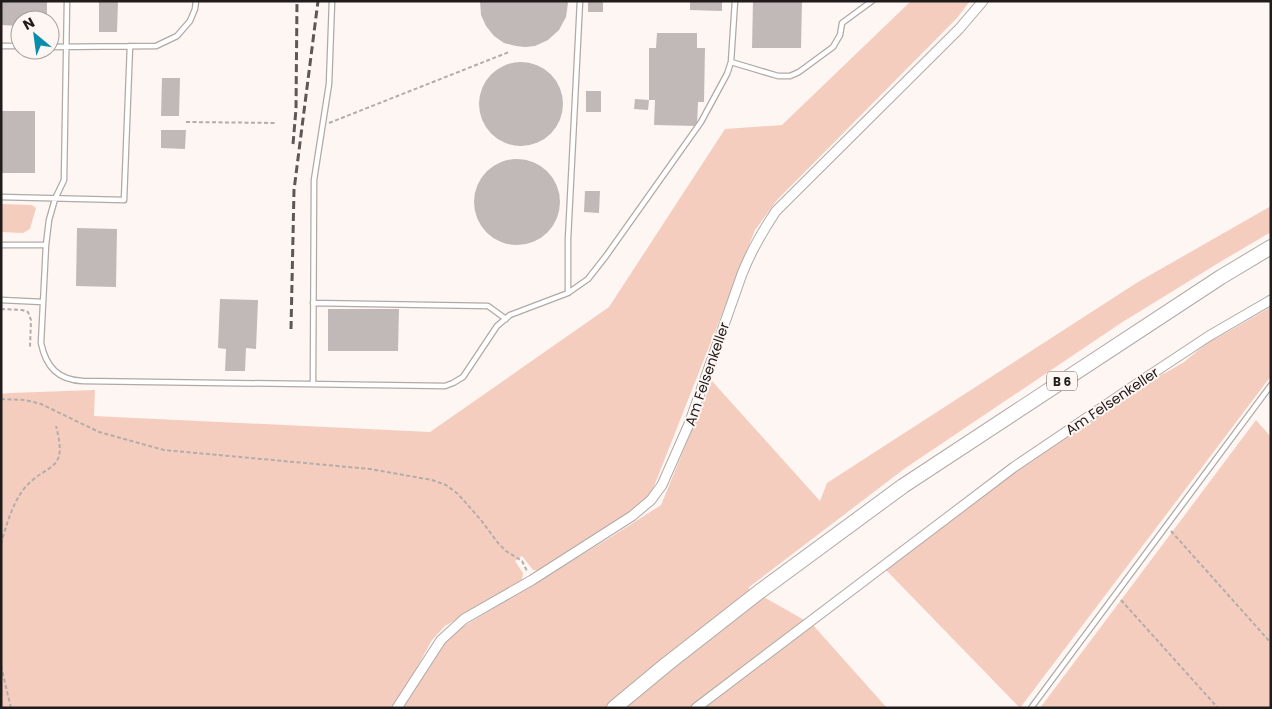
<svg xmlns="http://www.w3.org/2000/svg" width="1272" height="709" font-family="Poppins,sans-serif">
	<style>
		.green { fill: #f5cdbe }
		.building { fill: #c0b9b7 }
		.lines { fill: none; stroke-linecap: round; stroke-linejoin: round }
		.lane-casing { stroke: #b0a9a6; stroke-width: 7 }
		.street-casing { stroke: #b0a9a6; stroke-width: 11 }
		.primary-casing { stroke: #b0a9a6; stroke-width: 16 }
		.path { stroke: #b3adaa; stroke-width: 2; stroke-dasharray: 4 2.5; stroke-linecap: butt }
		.lane { stroke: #fff; stroke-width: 4.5 }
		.street { stroke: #fff; stroke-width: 9 }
		.primary { stroke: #fff; stroke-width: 14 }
		.rail { stroke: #5d5857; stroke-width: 3; stroke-dasharray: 8 4; stroke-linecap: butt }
		.labels { text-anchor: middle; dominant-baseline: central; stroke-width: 4; stroke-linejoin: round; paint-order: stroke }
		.shield { fill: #fef6f3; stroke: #625d5c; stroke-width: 1 }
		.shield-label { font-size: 12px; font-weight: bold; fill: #1f1c1b }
		.street-label { font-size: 14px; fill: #1f1c1b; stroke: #fef6f3 }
	</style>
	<rect width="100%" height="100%" fill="#fef6f3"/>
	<!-- green -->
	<path class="green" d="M 911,1 L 970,1 L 957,18 L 777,200 L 755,230 L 649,499 L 539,571 L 533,570 L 522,556 L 515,561 L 523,573 L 522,581 L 445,626 L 432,640 L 410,680 L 393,708 L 1,708 L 1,394 L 10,393 L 95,390 L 94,416 L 430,432 L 609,307 L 725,129 L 782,125 Z
		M 1,204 L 32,205 L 36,208 L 30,229 L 23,233 L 1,232 Z
		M 1271,206 L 1271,232 L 1220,262 L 1121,323 L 904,469 L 748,588 L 813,625 L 887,708 L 401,708 C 418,680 434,651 459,629 L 611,537 L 661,505 L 712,381 L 820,501 L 827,483 L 1138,282 Z
		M 1271,307 L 1271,376 L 1020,708 L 886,570 L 1010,475 L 1146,382 L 1167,372 L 1184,362 L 1207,343 L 1233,329 Z
		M 1256,420 L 1271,437 L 1271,708 L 1040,708 Z"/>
	<!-- building -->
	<path class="building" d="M 1,1 L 47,1 L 47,20 L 20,20 L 20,26 L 1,25 Z
		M 99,1 L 118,1 L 117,32 L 99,32 Z
		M 480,1 L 567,1 L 568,3 L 566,17 L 559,30 L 548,40 L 535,46 L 525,47 L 516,46 L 504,43 L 494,36 L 486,26 L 481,15 Z
		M 588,1 L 603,1 L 603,12 L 588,12 Z
		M 690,1 L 722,1 L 722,11 L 690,10 Z
		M 753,1 L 802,1 L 801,48 L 752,48 Z
		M 657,33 L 697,33 L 697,48 L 705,48 L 704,102 L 698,102 L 697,126 L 654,125 L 655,100 L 649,100 L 649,48 L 656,48 Z
		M479 104a42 42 0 1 1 84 0a42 42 0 1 1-84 0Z
		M 162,78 L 180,78 L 179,116 L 161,116 Z
		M 586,91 L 601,91 L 601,112 L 586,112 Z
		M 635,99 L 649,100 L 648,110 L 634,109 Z
		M 1,111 L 35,111 L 35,173 L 1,173 Z
		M 161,130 L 186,130 L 185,149 L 161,148 Z
		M474 202a43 43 0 1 1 86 0a43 43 0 1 1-86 0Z
		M 585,191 L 600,191 L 599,213 L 584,212 Z
		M 77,228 L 117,229 L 116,287 L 76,286 Z
		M 220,299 L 258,300 L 256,349 L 246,348 L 245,371 L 225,371 L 226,349 L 218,348 Z
		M 328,309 L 399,309 L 398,351 L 328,351 Z"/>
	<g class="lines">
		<!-- lane casing -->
		<g class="lane-casing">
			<path id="lane" d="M 67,1 L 64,180 L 55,199 L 49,220 L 46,245 L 41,343 C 46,367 58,380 83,381 L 445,386 L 453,383 L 463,377 L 497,326 L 510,315 L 568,293 L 588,279 L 606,256 L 701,122 L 727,74 L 731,62 L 735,1
				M 1,46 L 20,46
				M 50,47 L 156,46 L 177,36 L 190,21 L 195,9 L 196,1
				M 731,62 L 778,76 L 790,76 L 799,72 L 833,47 L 840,35 L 842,23 L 872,1
				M 1,197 L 124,200 L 130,46
				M 1,245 L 46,245
				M 568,293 L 568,239 L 580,1
				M 1,300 L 43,302
				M 313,303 L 488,306 L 506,319
				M 313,384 L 314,180 L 329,84 L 332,1
				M 1031,708 L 1271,385"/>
		</g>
		<!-- street casing -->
		<g class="street-casing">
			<path id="street" d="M 397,708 L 441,640 L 464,619 L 532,580 L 632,516 L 651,500 L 662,485 L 689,424 L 742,274 C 751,251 762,232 776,211 L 959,29 L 983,1
				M 696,708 L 1014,467 L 1147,377 L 1209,336 L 1271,300"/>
		</g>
		<!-- primary casing -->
		<g class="primary-casing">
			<path id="primary" d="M 614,708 L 667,664 L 759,592 L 903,486 L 1221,277 L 1271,247"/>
		</g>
		<!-- path -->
		<path class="path" d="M 186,122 L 276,123
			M 329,123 L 509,52
			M 1,309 L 22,310 L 28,312 L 31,320 L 30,348
			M 1,399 L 25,400 L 41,404 L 99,432 L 164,450 L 370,469 L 432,480 L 446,485 L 458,494 L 481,520 L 498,543 L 506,551 L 522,561 L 527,571
			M 1171,531 L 1271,643
			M 1,544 C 6,526 12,505 23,490 C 46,461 69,475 56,426
			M 1121,600 L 1218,708
			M 1,666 L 11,708"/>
		<!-- lane -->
		<use href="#lane" class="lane"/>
		<!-- street -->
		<use href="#street" class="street"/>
		<!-- primary -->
		<use href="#primary" class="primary"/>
		<!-- rail -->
		<path class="rail" d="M 293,144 L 296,109 L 297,1
			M 291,329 L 294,190 L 318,1"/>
	</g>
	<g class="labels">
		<!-- shield labels -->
		<rect class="shield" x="1047" y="371.5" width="30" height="19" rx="4"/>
		<g class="shield-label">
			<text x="1062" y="381">B 6</text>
		</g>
		<!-- street labels -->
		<g class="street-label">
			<text transform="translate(707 374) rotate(-71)">Am Felsenkeller</text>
			<text transform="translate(1112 401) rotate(-34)">Am Felsenkeller</text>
		</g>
	</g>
	<!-- border -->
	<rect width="1272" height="709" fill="none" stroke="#1f1c1b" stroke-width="5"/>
	<!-- north arrow -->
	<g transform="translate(35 35) rotate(331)"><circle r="24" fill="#fef6f3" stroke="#a59f9d"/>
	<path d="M0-4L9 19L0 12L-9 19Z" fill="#0a8dad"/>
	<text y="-8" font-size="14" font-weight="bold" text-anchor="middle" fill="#1f1c1b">N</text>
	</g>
</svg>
